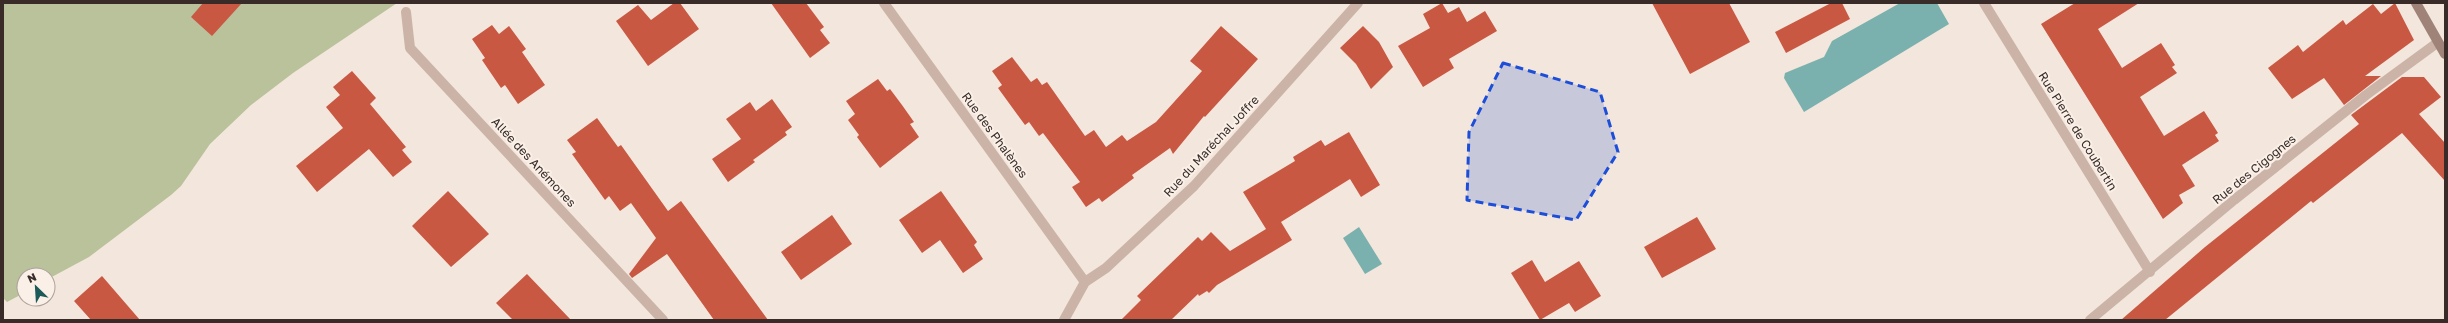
<svg xmlns="http://www.w3.org/2000/svg" width="2448" height="323" font-family="'Golos Text',sans-serif">
	<style>
		.green { fill: #b9c29b }
		.water { fill: #7ab1ae }
		.building { fill: #c95843 }
		.lines { fill: none; stroke-linecap: round; stroke-linejoin: round }
		.street { stroke: #cbb4a7; stroke-width: 10 }
		.secondary { stroke: #9f8378; stroke-width: 10 }
		.marked { fill: #1d4ed8; fill-opacity: 0.2; stroke: #1d4ed8; stroke-width: 3; stroke-dasharray: 8 5; stroke-linejoin: round }
		.labels { text-anchor: middle; dominant-baseline: central; stroke-width: 4; stroke-linejoin: round; paint-order: stroke }
		.street-label { font-size: 12px; fill: #382b28; stroke: #faf0e8 }
	</style>
	<rect width="100%" height="100%" fill="#f3e6dc"/>
	<!-- green -->
	<path class="green" d="M 3,3 L 397,3 L 293,73 L 251,105 L 210,144 L 181,186 L 171,195 L 89,257 L 48,279 L 48,275 L 24,275 L 24,293 L 7,302 L 3,298 Z"/>
	<!-- water -->
	<path class="water" d="M 1900,3 L 1937,3 L 1949,24 L 1804,112 L 1784,78 L 1785,73 L 1824,57 L 1832,41 Z
		M 1359,227 L 1382,264 L 1365,274 L 1343,238 Z"/>
	<!-- building -->
	<path class="building" d="M 203,3 L 242,3 L 212,36 L 191,17 Z
		M 674,3 L 680,3 L 699,29 L 648,66 L 616,21 L 638,5 L 651,20 Z
		M 771,3 L 806,3 L 824,27 L 820,30 L 830,43 L 810,58 Z
		M 1442,3 L 1448,13 L 1459,7 L 1467,22 L 1485,11 L 1497,31 L 1449,59 L 1454,68 L 1423,87 L 1398,46 L 1430,28 L 1423,14 Z
		M 1652,3 L 1729,3 L 1750,42 L 1690,74 Z
		M 1831,3 L 1842,3 L 1850,19 L 1786,53 L 1775,32 Z
		M 2075,3 L 2139,3 L 2098,29 L 2122,68 L 2161,43 L 2175,65 L 2172,67 L 2177,73 L 2140,97 L 2164,136 L 2204,111 L 2218,133 L 2215,135 L 2219,141 L 2182,165 L 2195,186 L 2179,195 L 2183,203 L 2163,219 L 2041,24 Z
		M 2395,3 L 2414,40 L 2365,76 L 2381,76 L 2344,105 L 2324,78 L 2292,99 L 2268,68 L 2298,45 L 2303,52 L 2343,20 L 2346,25 L 2373,4 L 2381,14 Z
		M 492,25 L 499,34 L 509,26 L 526,49 L 522,52 L 545,85 L 518,104 L 505,85 L 501,88 L 482,60 L 485,58 L 472,39 Z
		M 1221,26 L 1258,59 L 1205,117 L 1204,116 L 1173,154 L 1170,148 L 1132,175 L 1134,178 L 1102,202 L 1099,198 L 1086,207 L 1072,187 L 1080,182 L 1043,133 L 1039,136 L 1029,122 L 1025,125 L 998,88 L 1002,85 L 992,71 L 1012,57 L 1031,82 L 1037,78 L 1042,85 L 1047,82 L 1085,136 L 1094,130 L 1106,147 L 1122,135 L 1127,141 L 1156,122 L 1202,71 L 1190,61 Z
		M 1363,26 L 1379,42 L 1393,67 L 1371,89 L 1356,64 L 1340,48 Z
		M 352,71 L 376,98 L 370,104 L 406,147 L 402,150 L 412,162 L 393,177 L 369,149 L 317,192 L 296,166 L 343,128 L 326,107 L 340,95 L 333,87 Z
		M 2402,77 L 2424,77 L 2441,97 L 2419,114 L 2445,143 L 2445,181 L 2402,133 L 2313,203 L 2311,201 L 2165,320 L 2121,320 L 2205,247 L 2359,124 L 2351,115 Z
		M 878,79 L 887,91 L 890,89 L 902,105 L 914,122 L 910,124 L 919,137 L 880,168 L 857,137 L 859,135 L 848,120 L 855,114 L 846,101 Z
		M 772,99 L 792,127 L 785,132 L 787,135 L 753,160 L 755,162 L 728,182 L 712,159 L 741,139 L 726,119 L 750,102 L 756,111 Z
		M 597,118 L 618,147 L 621,145 L 668,211 L 681,201 L 768,320 L 714,320 L 667,254 L 632,278 L 629,274 L 656,238 L 631,203 L 620,211 L 609,196 L 605,200 L 572,154 L 576,152 L 567,140 Z
		M 1349,132 L 1380,185 L 1361,197 L 1350,179 L 1281,222 L 1292,240 L 1217,285 L 1209,293 L 1207,291 L 1199,296 L 1198,294 L 1171,320 L 1121,320 L 1141,300 L 1137,296 L 1198,237 L 1202,241 L 1211,232 L 1230,251 L 1266,229 L 1243,192 L 1295,161 L 1293,157 L 1321,140 L 1325,146 Z
		M 448,191 L 489,234 L 451,267 L 412,226 Z
		M 941,191 L 977,242 L 974,245 L 983,259 L 963,273 L 940,240 L 922,253 L 899,220 Z
		M 832,215 L 852,244 L 801,280 L 781,252 Z
		M 1697,217 L 1716,249 L 1662,278 L 1644,247 Z
		M 1532,260 L 1545,282 L 1579,261 L 1601,296 L 1575,312 L 1569,303 L 1540,320 L 1511,273 Z
		M 527,274 L 571,320 L 513,320 L 496,303 Z
		M 102,276 L 140,320 L 91,320 L 74,301 Z"/>
	<g class="lines">
		<!-- street -->
		<path class="street" d="M 884,3 L 1085,282
			M 1984,3 L 2150,272
			M 406,12 L 410,48 L 663,320
			M 1064,320 L 1085,282 L 1106,268 L 1194,186 L 1358,3
			M 2090,320 L 2234,200 L 2366,95 L 2437,43"/>
		<!-- secondary -->
		<path class="secondary" d="M 2416,3 L 2445,54"/>
	</g>
	<!-- marked area -->
	<path class="marked" d="M 1503,63 L 1600,92 L 1618,152 L 1576,220 L 1467,200 L 1469,132 Z"/>
	<g class="labels">
		<!-- street labels -->
		<g class="street-label">
			<text transform="translate(2078 131) rotate(58)">Rue Pierre de Coubertin</text>
			<text transform="translate(995 135) rotate(54)">Rue des Phalènes</text>
			<text transform="translate(1211 146) rotate(-47)">Rue du Maréchal Joffre</text>
			<text transform="translate(534 162) rotate(47)">Allée des Anémones</text>
			<text transform="translate(2254 169) rotate(-39)">Rue des Cigognes</text>
		</g>
	</g>
	<!-- border -->
	<rect width="2448" height="323" fill="none" stroke="#382b28" stroke-width="8"/>
	<!-- north arrow -->
	<g transform="translate(36 287) rotate(335)"><circle r="19" fill="#faf0e8" stroke="#aca19b"/>
	<path d="M0-3L7 15L0 10L-7 15Z" fill="#1c5a59"/>
	<text y="-6" font-size="11" font-weight="bold" text-anchor="middle" fill="#382b28">N</text>
	</g>
</svg>
